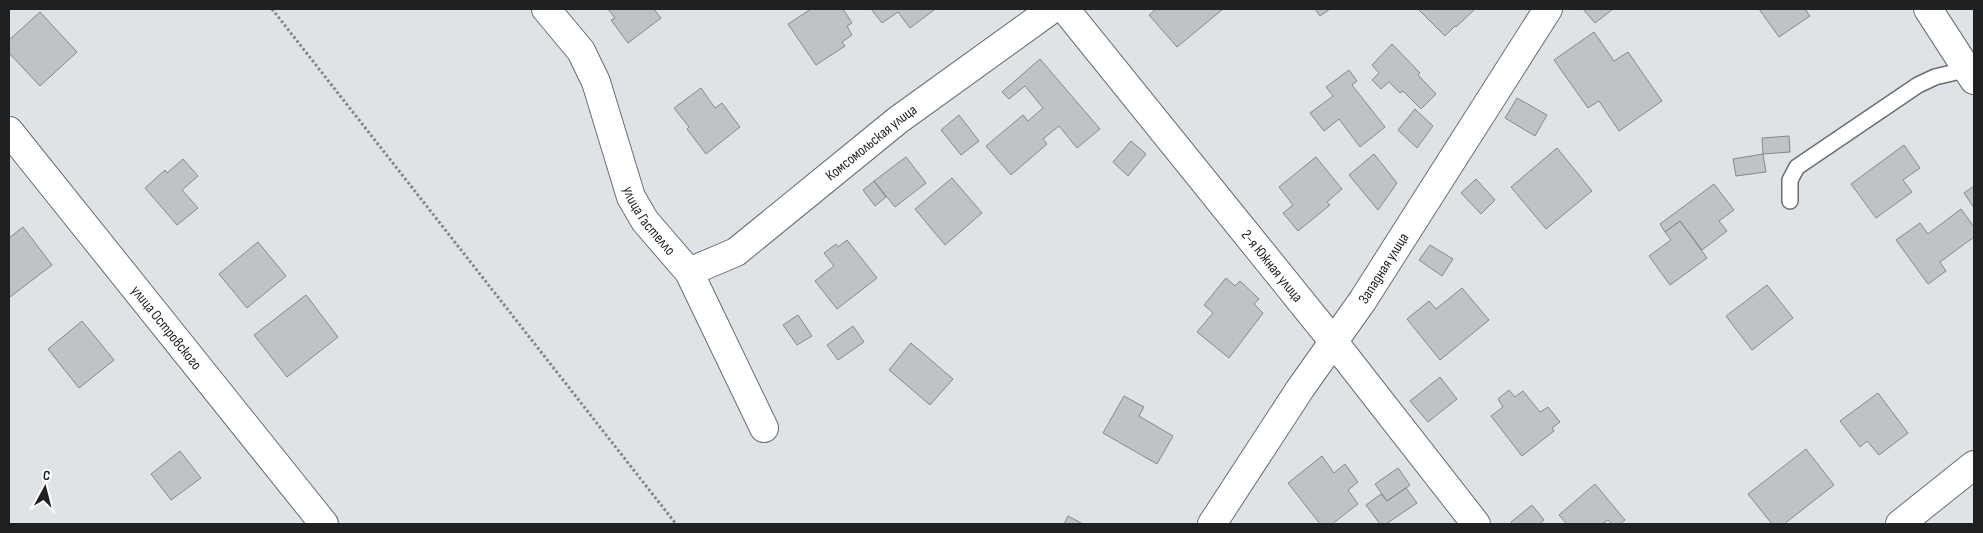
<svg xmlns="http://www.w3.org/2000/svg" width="1983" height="533" font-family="'Sofia Sans Condensed',sans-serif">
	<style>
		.building { fill: #bfc3c6; stroke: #85898c }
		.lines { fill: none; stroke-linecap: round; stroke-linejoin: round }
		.lane-casing { stroke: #6a6d71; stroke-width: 18 }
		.street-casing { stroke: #6a6d71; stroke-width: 30 }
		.path { stroke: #828588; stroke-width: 3; stroke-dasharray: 2.5 2.5; stroke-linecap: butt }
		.lane { stroke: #fff; stroke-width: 15 }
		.street { stroke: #fff; stroke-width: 28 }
		.labels { text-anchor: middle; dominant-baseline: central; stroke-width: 4.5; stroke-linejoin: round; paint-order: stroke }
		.street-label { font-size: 15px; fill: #1f2022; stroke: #fff }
	</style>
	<rect width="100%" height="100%" fill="#dfe3e7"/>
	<!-- building -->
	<path class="building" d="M 608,9 L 654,9 L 661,18 L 628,43 L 611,20 L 615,18 Z
		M 811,9 L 843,9 L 852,23 L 847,26 L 852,35 L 842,42 L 845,46 L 816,65 L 788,24 Z
		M 871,9 L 933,9 L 934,10 L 910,28 L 898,12 L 882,23 Z
		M 1156,9 L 1223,9 L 1177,47 L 1149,15 Z
		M 1315,9 L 1330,9 L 1320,16 Z
		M 1418,9 L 1475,9 L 1456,27 L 1455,26 L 1445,36 Z
		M 1583,9 L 1613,9 L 1595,23 Z
		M 1759,9 L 1805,9 L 1810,16 L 1779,37 Z
		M 40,12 L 77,52 L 40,86 L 9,53 L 9,40 Z
		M 1594,32 L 1614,61 L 1628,52 L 1662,101 L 1619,131 L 1599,101 L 1588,108 L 1554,60 Z
		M 1392,44 L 1420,73 L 1418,75 L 1436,94 L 1421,109 L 1403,91 L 1400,93 L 1389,82 L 1381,89 L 1372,80 L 1379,73 L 1372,65 Z
		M 1040,59 L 1100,129 L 1077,148 L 1059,126 L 1043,139 L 1047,144 L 1011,175 L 986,146 L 1023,115 L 1028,121 L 1043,108 L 1025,86 L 1009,99 L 1002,92 Z
		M 1349,70 L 1357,81 L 1352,85 L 1385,127 L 1360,147 L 1339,119 L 1324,131 L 1310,113 L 1333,96 L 1326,87 Z
		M 701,88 L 715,108 L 722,103 L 740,127 L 706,154 L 687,129 L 689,127 L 674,108 Z
		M 1517,98 L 1547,115 L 1535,136 L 1505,118 Z
		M 1415,109 L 1433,126 L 1417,148 L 1398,130 Z
		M 959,115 L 979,141 L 961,155 L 941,130 Z
		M 1789,136 L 1790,152 L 1763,154 L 1762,138 Z
		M 1131,141 L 1146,154 L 1128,176 L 1113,162 Z
		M 1904,145 L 1920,168 L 1903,180 L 1912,192 L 1876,218 L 1851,184 Z
		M 1557,148 L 1592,191 L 1546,229 L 1511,187 Z
		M 1374,154 L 1397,183 L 1378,210 L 1349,175 Z
		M 1763,154 L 1766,172 L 1736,176 L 1733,159 Z
		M 906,157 L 926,183 L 895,207 L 874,181 Z
		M 1316,157 L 1342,189 L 1327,202 L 1330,205 L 1298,231 L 1283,213 L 1293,205 L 1279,187 Z
		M 183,159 L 198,176 L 182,190 L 198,208 L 177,225 L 145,188 L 165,170 L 167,173 Z
		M 952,178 L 982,213 L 945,245 L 915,209 Z
		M 1476,179 L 1495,200 L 1481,214 L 1461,193 Z
		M 874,181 L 886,197 L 875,206 L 863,190 Z
		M 1714,184 L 1734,210 L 1719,221 L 1727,231 L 1702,250 L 1680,221 L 1665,232 L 1660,224 Z
		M 1974,186 L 1974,208 L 1964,193 Z
		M 1961,209 L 1974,227 L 1974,237 L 1940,262 L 1946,271 L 1928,284 L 1896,240 L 1920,223 L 1928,234 Z
		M 1680,221 L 1707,258 L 1670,285 L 1649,256 L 1671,240 L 1665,232 Z
		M 23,227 L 52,265 L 10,297 L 9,295 L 9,238 Z
		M 847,240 L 877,278 L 837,309 L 815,281 L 834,266 L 824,253 L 836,244 L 838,247 Z
		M 258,242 L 286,276 L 247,308 L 219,274 Z
		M 1430,245 L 1453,259 L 1442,276 L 1419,260 Z
		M 1226,278 L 1235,286 L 1240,281 L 1259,299 L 1254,304 L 1263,313 L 1229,358 L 1197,332 L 1213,313 L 1204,305 Z
		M 1767,285 L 1793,318 L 1752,350 L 1726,316 Z
		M 1462,288 L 1489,320 L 1440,360 L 1407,319 L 1429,301 L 1436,309 Z
		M 306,295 L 338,337 L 287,377 L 254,335 Z
		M 798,315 L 812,336 L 797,345 L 783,325 Z
		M 82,321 L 114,360 L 79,388 L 48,349 Z
		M 853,326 L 864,342 L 838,360 L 827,345 Z
		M 911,343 L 953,379 L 930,405 L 889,370 Z
		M 1440,377 L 1457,399 L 1428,422 L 1410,401 Z
		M 1509,390 L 1515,397 L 1523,391 L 1540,412 L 1548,407 L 1560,422 L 1552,428 L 1554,431 L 1522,456 L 1491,416 L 1503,407 L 1498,399 Z
		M 1878,393 L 1908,433 L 1879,455 L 1867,441 L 1860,447 L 1840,421 Z
		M 1124,396 L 1144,407 L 1139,416 L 1173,436 L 1157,464 L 1103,433 Z
		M 1806,449 L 1834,485 L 1784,524 L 1772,524 L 1748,494 Z
		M 180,451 L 201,478 L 171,500 L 151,474 Z
		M 1322,456 L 1334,473 L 1345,464 L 1358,482 L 1348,490 L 1358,504 L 1332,524 L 1320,524 L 1288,483 Z
		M 1398,468 L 1410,485 L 1387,501 L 1375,484 Z
		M 1595,484 L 1625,520 L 1620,524 L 1612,524 L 1608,520 L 1602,524 L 1567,524 L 1559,515 Z
		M 1406,488 L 1417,503 L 1386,524 L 1380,524 L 1366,505 L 1381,494 L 1387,501 Z
		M 1532,505 L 1544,520 L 1539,524 L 1513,524 L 1511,522 Z
		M 1068,516 L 1083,524 L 1064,524 Z"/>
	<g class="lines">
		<!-- lane casing -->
		<g class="lane-casing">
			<path id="lane" d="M 1790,201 L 1790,180 L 1797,167 L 1918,85 L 1935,77 L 1973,68"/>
		</g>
		<!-- street casing -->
		<g class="street-casing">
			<g id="street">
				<path id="s1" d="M 546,9 L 581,51 L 596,82 L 631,197 L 645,221 L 689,272 L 764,428"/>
				<path id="s2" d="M 1065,9 L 1333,341 L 1476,524"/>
				<path d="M 1928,9 L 1974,80"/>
				<path id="s3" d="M 9,131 L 324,524"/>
				<path id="s4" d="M 689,272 L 736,252 L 898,120 L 1052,9"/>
				<path id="s5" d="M 1212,524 L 1300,389 L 1363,300 L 1548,9"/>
				<path d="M 1900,524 L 1974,465"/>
			</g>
		</g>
		<!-- path -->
		<path class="path" d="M 272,9 L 676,524"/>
		<!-- lane -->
		<use href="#lane" class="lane"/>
		<!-- street -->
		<use href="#street" class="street"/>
	</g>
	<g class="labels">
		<!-- street labels -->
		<g class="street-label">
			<text stroke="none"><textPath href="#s4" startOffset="225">Комсомольская улица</textPath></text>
			<text stroke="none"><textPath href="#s1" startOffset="239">улица Гастелло</textPath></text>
			<text stroke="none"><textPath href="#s2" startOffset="330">2-я Южная улица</textPath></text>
			<text stroke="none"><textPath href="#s5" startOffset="308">Западная улица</textPath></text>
			<text stroke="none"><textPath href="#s3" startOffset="252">улица Островского</textPath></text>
		</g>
	</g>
	<!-- border -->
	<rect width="1983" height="533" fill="none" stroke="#1f2022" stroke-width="20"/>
	<!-- north arrow -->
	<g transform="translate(45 488) rotate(7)" stroke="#ffffff" stroke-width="4" paint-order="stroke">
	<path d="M0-4L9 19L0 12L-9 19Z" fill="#1f2022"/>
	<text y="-8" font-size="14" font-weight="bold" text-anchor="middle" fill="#1f2022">С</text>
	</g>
</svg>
